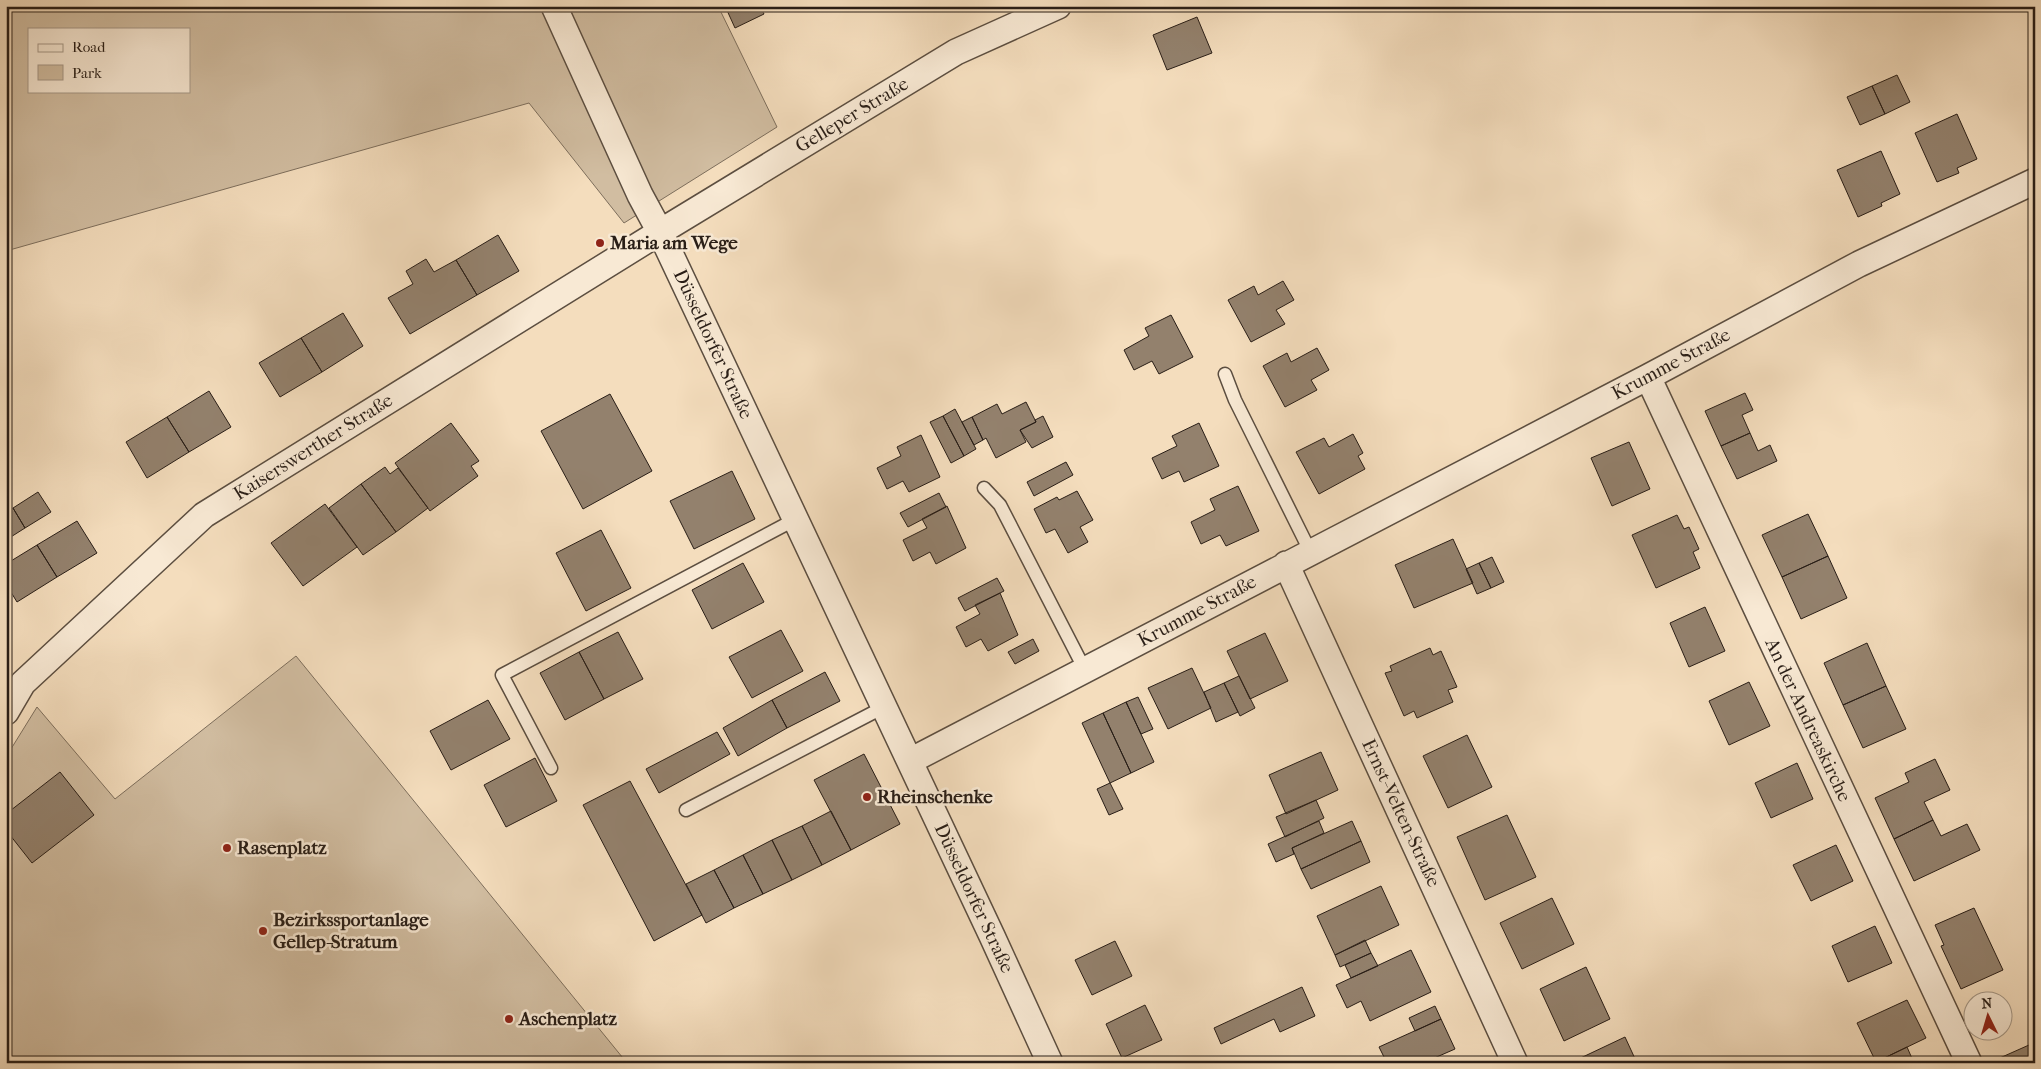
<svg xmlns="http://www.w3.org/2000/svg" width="2041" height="1069" font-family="'IM FELL French Canon',serif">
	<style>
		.green { fill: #d1bda1; stroke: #7d6e5c; fill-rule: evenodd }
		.building { fill: #93816d; stroke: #291e17 }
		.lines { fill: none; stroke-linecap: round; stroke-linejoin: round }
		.service-casing { stroke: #5c4e40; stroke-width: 15 }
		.minor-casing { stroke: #5c4e40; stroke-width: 28 }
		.service { stroke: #f8e9d4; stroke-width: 12 }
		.minor { stroke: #f8e9d4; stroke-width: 25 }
		.poi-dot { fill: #8f2418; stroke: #f8e9d4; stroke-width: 2 }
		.labels { text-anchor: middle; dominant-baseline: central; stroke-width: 5; stroke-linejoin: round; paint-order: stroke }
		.street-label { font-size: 19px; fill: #291e17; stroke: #f8e9d4 }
		.poi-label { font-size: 19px; font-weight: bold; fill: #291e17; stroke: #f8e9d4; text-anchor: start }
	</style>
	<rect width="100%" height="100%" fill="#f4ddbd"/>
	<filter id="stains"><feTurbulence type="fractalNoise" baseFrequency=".004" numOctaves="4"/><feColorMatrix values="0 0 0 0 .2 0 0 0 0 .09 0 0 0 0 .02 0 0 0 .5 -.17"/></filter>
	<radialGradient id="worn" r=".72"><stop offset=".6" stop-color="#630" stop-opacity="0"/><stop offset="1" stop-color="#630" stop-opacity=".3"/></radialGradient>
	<!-- green -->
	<path class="green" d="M 6,6 L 718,6 L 777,127 L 624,223 L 529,103 L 6,251 ZM 29,29 L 189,29 L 189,91 L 29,91 Z
		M 296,656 L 627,1063 L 6,1063 L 6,757 L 37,707 L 115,799 Z"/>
	<!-- building -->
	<path class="building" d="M 725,6 L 760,6 L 764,14 L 735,28 Z
		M 1197,17 L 1212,53 L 1167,70 L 1153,35 Z
		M 1897,75 L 1910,102 L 1885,114 L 1872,86 Z
		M 1872,86 L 1885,114 L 1860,125 L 1847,97 Z
		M 1957,114 L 1977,159 L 1957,168 L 1959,173 L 1937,182 L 1915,133 Z
		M 1881,151 L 1900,194 L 1881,203 L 1882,206 L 1858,217 L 1837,170 Z
		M 498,235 L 519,271 L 477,295 L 456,260 Z
		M 426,259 L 434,272 L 456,260 L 477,295 L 410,334 L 388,298 L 413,284 L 406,271 Z
		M 1283,281 L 1294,300 L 1276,310 L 1285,324 L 1251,342 L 1228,300 L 1254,286 L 1258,295 Z
		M 343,313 L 363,346 L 322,372 L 301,338 Z
		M 1171,315 L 1193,357 L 1159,374 L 1152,361 L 1134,370 L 1124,350 L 1149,336 L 1145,328 Z
		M 301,338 L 322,372 L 280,397 L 259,363 Z
		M 1317,348 L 1329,370 L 1311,380 L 1317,390 L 1285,407 L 1263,366 L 1287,353 L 1291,362 Z
		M 209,391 L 231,427 L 189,452 L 167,417 Z
		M 1745,393 L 1753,410 L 1742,415 L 1750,433 L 1721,446 L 1705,411 Z
		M 610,394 L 652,471 L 583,509 L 541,431 Z
		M 1026,402 L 1036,422 L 1020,430 L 1026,442 L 996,458 L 986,438 L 983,440 L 972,417 L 997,404 L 1002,414 Z
		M 955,409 L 976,449 L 964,456 L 943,416 Z
		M 943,416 L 964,456 L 951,463 L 930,422 Z
		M 1043,416 L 1053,437 L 1032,448 L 1020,430 L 1036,422 L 1035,420 Z
		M 167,417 L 189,452 L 147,478 L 126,442 Z
		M 972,417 L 983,440 L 974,445 L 962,422 Z
		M 451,423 L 479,461 L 471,466 L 478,476 L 430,511 L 395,463 Z
		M 1199,423 L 1219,466 L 1184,482 L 1179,471 L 1162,479 L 1152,458 L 1177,446 L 1172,436 Z
		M 1750,433 L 1758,451 L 1770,445 L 1777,461 L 1737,479 L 1721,446 Z
		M 1353,434 L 1363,453 L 1358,456 L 1365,469 L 1319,494 L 1296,452 L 1324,438 L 1329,447 Z
		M 921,435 L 940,477 L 909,492 L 903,481 L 887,489 L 877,468 L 901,456 L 897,447 Z
		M 1629,442 L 1650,489 L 1612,506 L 1591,458 Z
		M 1066,462 L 1073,475 L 1034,496 L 1027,482 Z
		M 385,467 L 390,474 L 398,468 L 428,508 L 396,532 L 361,484 Z
		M 732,471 L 755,519 L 694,549 L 670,501 Z
		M 361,484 L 396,532 L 363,555 L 329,508 Z
		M 1238,486 L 1259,531 L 1226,546 L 1220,535 L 1201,544 L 1191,522 L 1215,510 L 1210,499 Z
		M 1077,491 L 1093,520 L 1080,527 L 1088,542 L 1068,553 L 1055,529 L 1046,533 L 1034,509 L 1057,497 L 1059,500 Z
		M 38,492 L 51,512 L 25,528 L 13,508 Z
		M 939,493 L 946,507 L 908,527 L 900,513 Z
		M 325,504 L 357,547 L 303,586 L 271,543 Z
		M 947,506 L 966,548 L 936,564 L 930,552 L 913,561 L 903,540 L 927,528 L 922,519 Z
		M 13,508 L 25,528 L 6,540 L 6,512 Z
		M 1808,514 L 1828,556 L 1782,577 L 1762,535 Z
		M 1677,515 L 1684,529 L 1689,527 L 1699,549 L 1693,552 L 1700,568 L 1656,588 L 1632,535 Z
		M 77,521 L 97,553 L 57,577 L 37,545 Z
		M 601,530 L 631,588 L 586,611 L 556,553 Z
		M 1453,539 L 1473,583 L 1414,608 L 1395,565 Z
		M 37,545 L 57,577 L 17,602 L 6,584 L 6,564 Z
		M 1828,556 L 1847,598 L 1801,619 L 1782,577 Z
		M 1492,557 L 1504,582 L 1491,588 L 1479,563 Z
		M 743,563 L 764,602 L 712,629 L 692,590 Z
		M 1479,563 L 1491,588 L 1477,594 L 1466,569 Z
		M 997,578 L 1004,591 L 965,611 L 958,598 Z
		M 1000,593 L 1018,635 L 988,651 L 981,639 L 966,647 L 956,627 L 980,614 L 975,605 Z
		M 1705,607 L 1725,651 L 1689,667 L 1670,623 Z
		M 781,630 L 803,671 L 752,698 L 729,657 Z
		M 618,632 L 643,679 L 604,699 L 579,652 Z
		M 1265,633 L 1288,681 L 1250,699 L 1227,651 Z
		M 1033,639 L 1039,651 L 1015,664 L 1008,652 Z
		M 1867,643 L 1886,686 L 1843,705 L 1824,663 Z
		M 1430,648 L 1433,655 L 1441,651 L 1457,687 L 1448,690 L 1453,702 L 1417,718 L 1414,711 L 1404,716 L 1385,673 L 1392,671 L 1390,666 Z
		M 579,652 L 604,699 L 565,720 L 540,673 Z
		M 1192,668 L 1211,708 L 1168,729 L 1148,688 Z
		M 825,672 L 840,701 L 787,728 L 772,700 Z
		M 1239,676 L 1255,708 L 1240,716 L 1224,683 Z
		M 1749,682 L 1770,726 L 1729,745 L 1709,701 Z
		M 1224,683 L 1238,712 L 1216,722 L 1204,692 Z
		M 1886,686 L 1906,729 L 1863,748 L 1843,705 Z
		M 1138,697 L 1153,729 L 1141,734 L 1126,702 Z
		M 488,700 L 510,739 L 451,770 L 430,731 Z
		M 772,700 L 787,728 L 738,756 L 723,728 Z
		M 1126,702 L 1154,762 L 1131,773 L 1103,713 Z
		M 1103,713 L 1131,773 L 1110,783 L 1082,723 Z
		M 717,732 L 730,754 L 659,793 L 646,769 Z
		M 1467,735 L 1492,787 L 1448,808 L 1423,756 Z
		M 1321,752 L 1338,790 L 1286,814 L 1269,775 Z
		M 864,754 L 900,824 L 851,850 L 814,780 Z
		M 535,758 L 557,801 L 506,827 L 484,785 Z
		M 1935,759 L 1950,790 L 1924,802 L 1933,820 L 1894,839 L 1875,798 L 1909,782 L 1905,773 Z
		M 1797,763 L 1813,799 L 1771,818 L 1755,783 Z
		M 60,772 L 94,815 L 32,863 L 6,830 L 6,814 Z
		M 630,781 L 702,915 L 654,941 L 583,805 Z
		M 1110,783 L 1123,809 L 1109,815 L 1097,789 Z
		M 1316,800 L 1324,818 L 1285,837 L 1276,817 Z
		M 831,811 L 851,850 L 822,865 L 802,826 Z
		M 1507,815 L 1536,877 L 1485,900 L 1457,837 Z
		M 1933,820 L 1941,836 L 1967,824 L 1980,850 L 1914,881 L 1894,839 Z
		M 1319,821 L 1324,833 L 1292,848 L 1294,854 L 1276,862 L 1268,844 Z
		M 1352,821 L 1361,841 L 1301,869 L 1292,848 Z
		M 802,826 L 822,865 L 792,880 L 772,840 Z
		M 772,840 L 792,880 L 763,894 L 743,855 Z
		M 1361,841 L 1370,862 L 1311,889 L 1301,869 Z
		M 1836,845 L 1853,881 L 1811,901 L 1793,865 Z
		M 743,855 L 763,894 L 734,908 L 714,870 Z
		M 714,870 L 734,908 L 706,923 L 686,884 Z
		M 1381,886 L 1399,925 L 1335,955 L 1317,916 Z
		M 1552,898 L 1574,944 L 1522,969 L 1500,923 Z
		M 1974,908 L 2003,970 L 1961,989 L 1941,946 L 1944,945 L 1935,925 Z
		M 1875,926 L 1892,963 L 1848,982 L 1832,946 Z
		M 1365,940 L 1371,953 L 1340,967 L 1335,955 Z
		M 1115,941 L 1132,976 L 1092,995 L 1075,960 Z
		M 1411,950 L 1431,992 L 1370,1021 L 1361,1001 L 1347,1008 L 1336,985 Z
		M 1371,953 L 1378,966 L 1351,978 L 1345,965 Z
		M 1586,967 L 1610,1019 L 1564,1041 L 1540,989 Z
		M 1302,987 L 1315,1016 L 1280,1032 L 1274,1019 L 1221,1044 L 1214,1028 Z
		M 1907,1000 L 1926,1038 L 1876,1062 L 1857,1023 Z
		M 1145,1005 L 1162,1040 L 1122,1058 L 1106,1024 Z
		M 1435,1006 L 1441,1019 L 1415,1031 L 1409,1018 Z
		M 1441,1019 L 1455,1049 L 1423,1063 L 1387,1063 L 1379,1047 Z
		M 1625,1037 L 1637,1063 L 1570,1063 Z
		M 2029,1045 L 2035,1056 L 2035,1063 L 1994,1063 L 1993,1061 Z
		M 1907,1047 L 1914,1063 L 1876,1062 Z"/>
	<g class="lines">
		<!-- service casing -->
		<g class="service-casing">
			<path id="service" d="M 1225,374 L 1235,400 L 1310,551
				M 984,488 L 1000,505 L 1085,670
				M 551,768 L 502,675 L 796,519
				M 686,810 L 884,707"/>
		</g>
		<!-- minor casing -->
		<g class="minor-casing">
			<path id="minor" d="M 554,6 L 640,195 L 660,232 L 992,936 L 1050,1063
				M 1648,377 L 1969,1063
				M 1286,564 L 1515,1063
				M 6,712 L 23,683 L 204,515 L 660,232 L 956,52 L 1058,6
				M 910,761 L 1648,377 L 1859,264 L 2035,181"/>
		</g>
		<!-- service -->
		<use href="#service" class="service"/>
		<!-- minor -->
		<use href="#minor" class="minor"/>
	</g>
	<!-- markers -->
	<g class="poi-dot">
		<circle cx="600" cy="243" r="5"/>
		<circle cx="867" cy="797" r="5"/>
		<circle cx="227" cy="848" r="5"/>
		<circle cx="263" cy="931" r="5"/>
		<circle cx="509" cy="1019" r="5"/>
	</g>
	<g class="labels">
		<!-- street labels -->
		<g class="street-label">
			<text transform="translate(852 115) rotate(-31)">Gelleper Straße</text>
			<text transform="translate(713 344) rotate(65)">Düsseldorfer Straße</text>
			<text transform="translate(1671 364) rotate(-28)">Krumme Straße</text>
			<text transform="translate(313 447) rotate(-32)">Kaiserswerther Straße</text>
			<text transform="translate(1197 611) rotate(-28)">Krumme Straße</text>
			<text transform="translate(1808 720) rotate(65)">An der Andreaskirche</text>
			<text transform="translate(1401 813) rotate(65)">Ernst-Velten-Straße</text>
			<text transform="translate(974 898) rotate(65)">Düsseldorfer Straße</text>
		</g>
		<!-- poi labels -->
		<g class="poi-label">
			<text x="610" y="243">Maria am Wege</text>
			<text x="877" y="797">Rheinschenke</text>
			<text x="237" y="848">Rasenplatz</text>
			<text x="273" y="920">Bezirkssportanlage<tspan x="273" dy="22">Gellep-Stratum</tspan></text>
			<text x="519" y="1019">Aschenplatz</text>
		</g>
	</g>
	<!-- margin -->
	<rect width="2041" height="1069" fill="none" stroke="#f4ddbd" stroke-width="25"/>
	<rect x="8" y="8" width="2026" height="1054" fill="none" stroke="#291e17" stroke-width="2.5"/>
	<rect x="12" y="12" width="2016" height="1044" fill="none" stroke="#291e17"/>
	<!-- legend -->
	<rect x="28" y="28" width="162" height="65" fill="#f8e9d4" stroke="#a59888"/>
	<rect x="38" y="44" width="25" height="8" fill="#f8e9d4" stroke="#a59888"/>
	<text x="72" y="52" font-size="15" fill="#291e17">Road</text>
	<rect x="38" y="65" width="25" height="15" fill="#d1bda1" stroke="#a59888"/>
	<text x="72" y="78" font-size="15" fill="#291e17">Park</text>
	<!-- north arrow -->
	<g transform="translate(1988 1016) rotate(355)"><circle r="24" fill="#f8e9d4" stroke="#a59888"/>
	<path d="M0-4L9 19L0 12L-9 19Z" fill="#8f2418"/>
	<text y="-8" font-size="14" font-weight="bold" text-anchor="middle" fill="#291e17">N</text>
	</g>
	<rect width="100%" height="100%" filter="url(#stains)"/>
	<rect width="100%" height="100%" fill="url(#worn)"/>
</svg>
